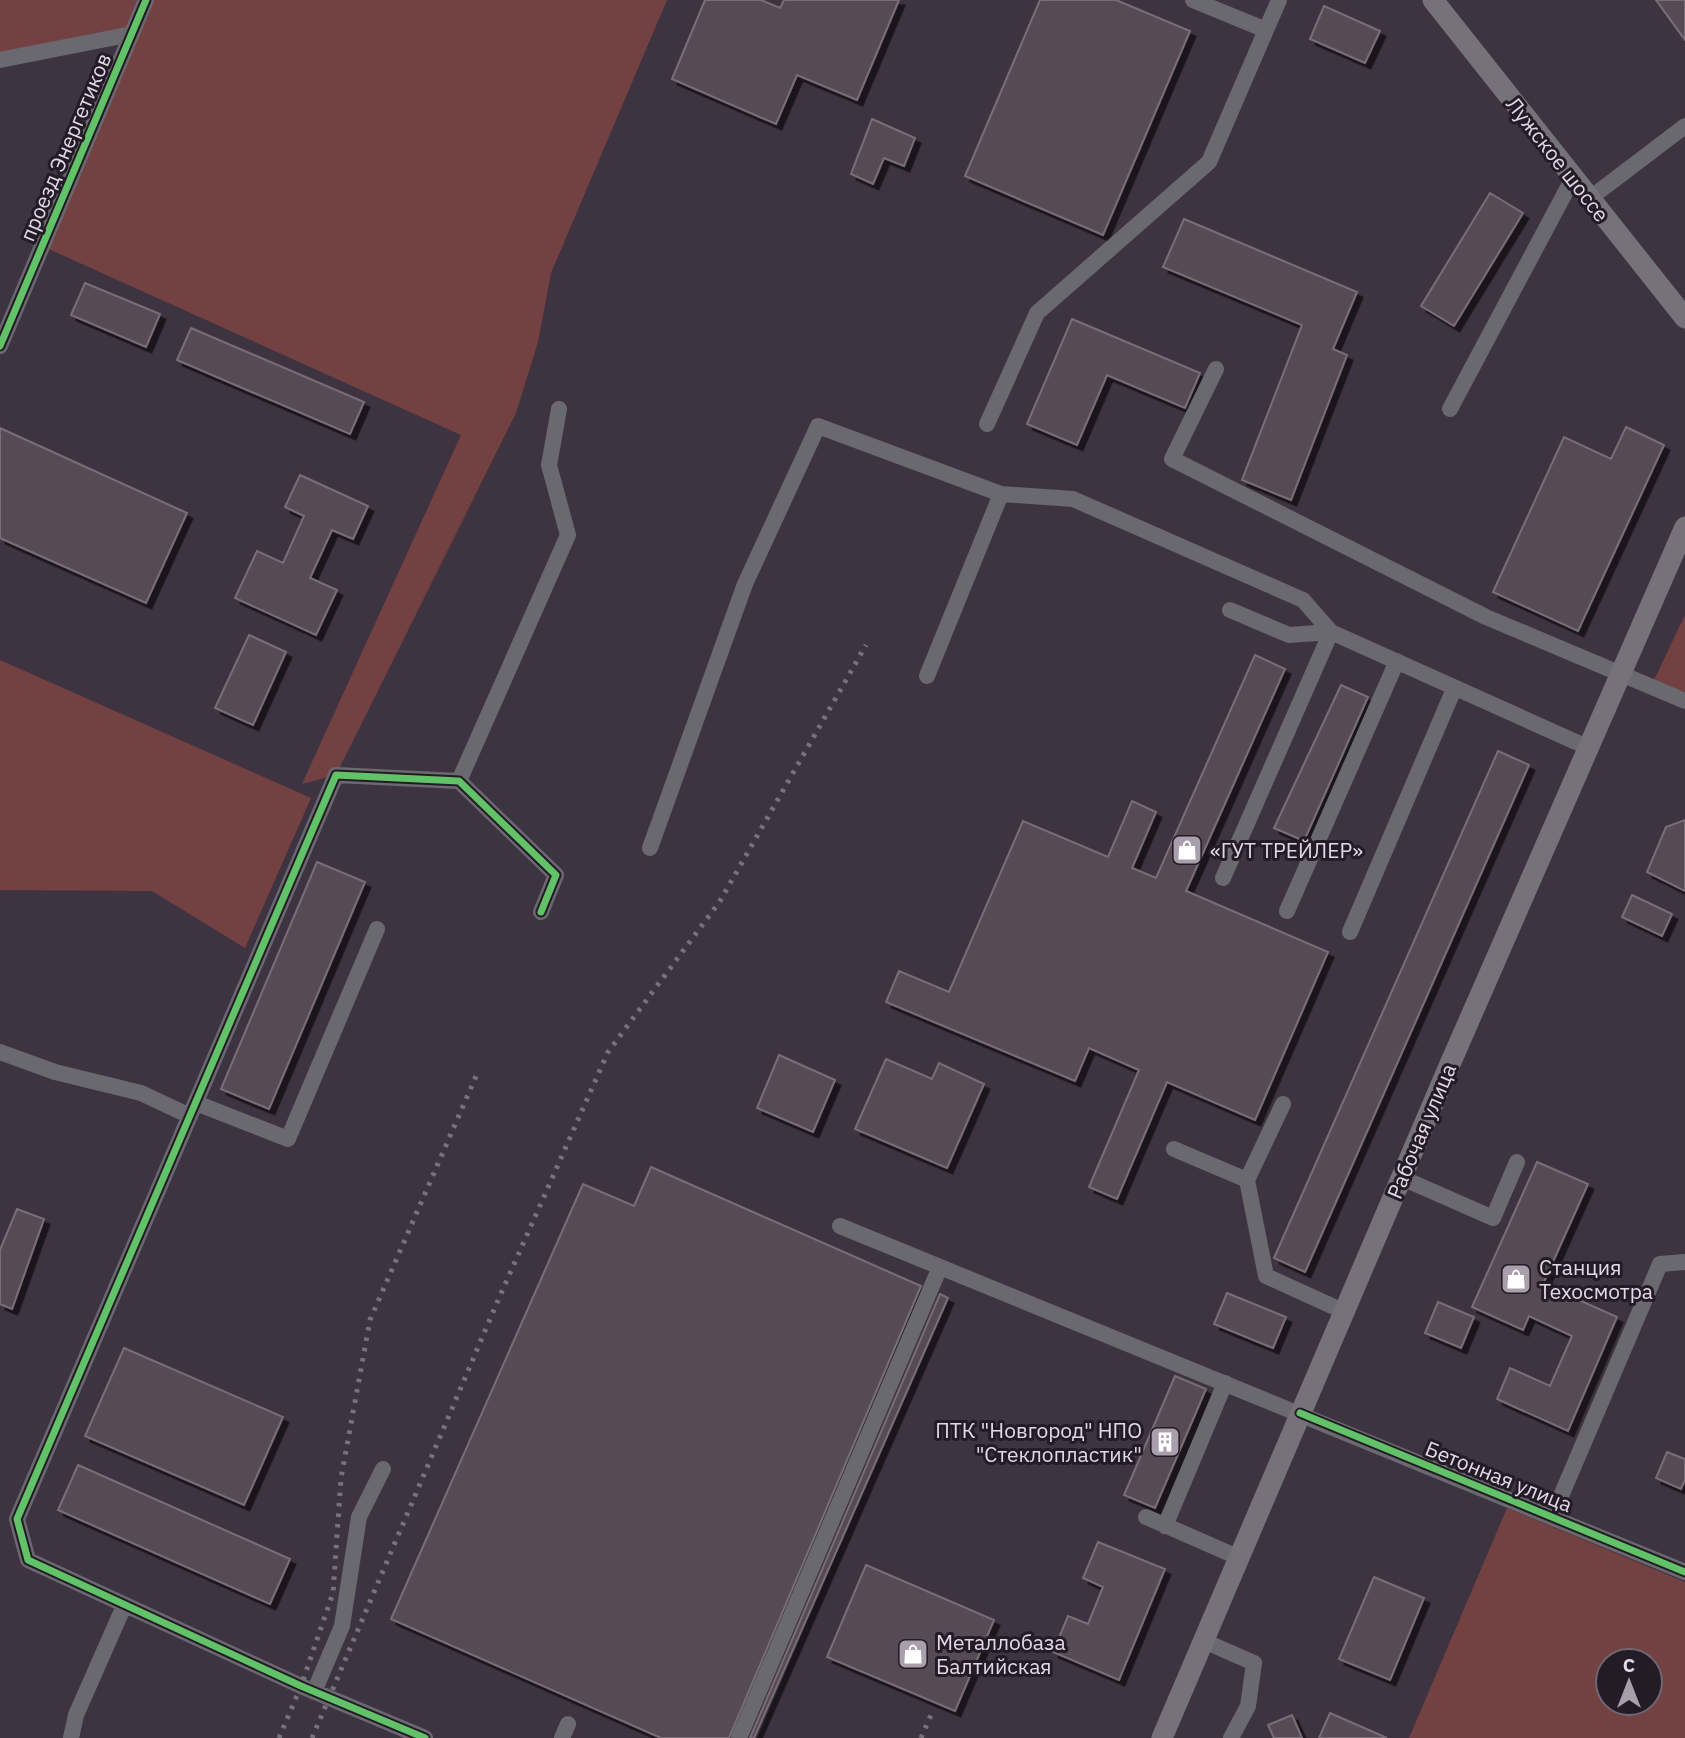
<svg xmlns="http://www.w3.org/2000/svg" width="1685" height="1738" font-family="'IBM Plex Sans',sans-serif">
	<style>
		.green { fill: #734142; fill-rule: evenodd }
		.building { fill: #564b54; stroke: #796e77; stroke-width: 2; filter: url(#shadow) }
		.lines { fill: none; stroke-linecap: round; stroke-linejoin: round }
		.minor { stroke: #6a696f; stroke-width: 16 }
		.major { stroke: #75727a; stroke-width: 21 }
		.rail { stroke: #77737a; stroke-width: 5; stroke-dasharray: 3.5 7; stroke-linecap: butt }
		.cycleway-casing { stroke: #231b25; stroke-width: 11 }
		.cycleway { stroke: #61c268; stroke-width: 7 }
		.labels { text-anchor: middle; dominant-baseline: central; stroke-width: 6; stroke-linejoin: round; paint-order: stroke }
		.street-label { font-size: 21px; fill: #e3d8e6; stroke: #231b25 }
		.poi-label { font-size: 21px; fill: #e3d8e6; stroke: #231b25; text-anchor: start }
	</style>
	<defs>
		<filter id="shadow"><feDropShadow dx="5.5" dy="5.5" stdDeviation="0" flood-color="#0009"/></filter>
	</defs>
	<rect width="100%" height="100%" fill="#3e3441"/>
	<!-- green -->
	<path class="green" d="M 0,0 L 667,0 L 551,273 L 538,342 L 516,413 L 336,775 L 302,784 L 461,435 L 42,246 L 131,35 L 0,60 Z
		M 1685,615 L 1685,692 L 1654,680 Z
		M 0,660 L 311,798 L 245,948 L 152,891 L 0,890 Z
		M 1507,1508 L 1685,1582 L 1685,1738 L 1409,1738 ZM 1608,1661 L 1650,1661 L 1650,1703 L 1608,1703 Z"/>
	<!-- building -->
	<path class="building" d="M 705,0 L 761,0 L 780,8 L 784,0 L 899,0 L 857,100 L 797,75 L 776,124 L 672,79 Z
		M 1040,0 L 1116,0 L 1190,31 L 1103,235 L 965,176 Z
		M 1656,0 L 1685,0 L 1685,40 Z
		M 1324,6 L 1380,31 L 1365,63 L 1310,39 Z
		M 872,119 L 915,138 L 904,166 L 884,158 L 873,184 L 851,174 Z
		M 1490,193 L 1523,213 L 1454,326 L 1421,306 Z
		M 1184,219 L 1357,292 L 1333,349 L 1347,355 L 1291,500 L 1242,480 L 1302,325 L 1163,267 Z
		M 85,283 L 160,314 L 146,347 L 71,315 Z
		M 1072,319 L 1200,373 L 1185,408 L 1107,375 L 1077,445 L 1027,424 Z
		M 191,328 L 364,402 L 350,434 L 177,360 Z
		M 1626,427 L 1664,445 L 1578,631 L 1493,592 L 1564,437 L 1611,459 Z
		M 0,428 L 187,513 L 146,603 L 0,538 Z
		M 300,475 L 368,506 L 353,539 L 332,530 L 310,578 L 337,590 L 316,635 L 235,598 L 257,551 L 283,563 L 304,516 L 285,507 Z
		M 249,635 L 286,652 L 253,725 L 215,708 Z
		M 1255,655 L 1285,669 L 1186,891 L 1328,952 L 1255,1120 L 1167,1082 L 1117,1199 L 1089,1187 L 1139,1070 L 1089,1048 L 1075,1081 L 886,1002 L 899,971 L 949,992 L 1023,821 L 1108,857 L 1132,801 L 1156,812 L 1132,868 L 1156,878 Z
		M 1341,685 L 1368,697 L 1304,841 L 1274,828 Z
		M 1498,751 L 1529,765 L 1305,1272 L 1274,1258 Z
		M 1685,820 L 1685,891 L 1647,872 L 1666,827 Z
		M 317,862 L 365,882 L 269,1109 L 221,1089 Z
		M 1632,895 L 1672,914 L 1662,936 L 1622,917 Z
		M 779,1055 L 835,1080 L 813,1132 L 757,1108 Z
		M 886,1059 L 932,1079 L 939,1063 L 984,1084 L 947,1168 L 855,1129 Z
		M 1537,1162 L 1588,1184 L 1543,1284 L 1617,1317 L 1568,1431 L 1497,1399 L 1510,1368 L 1550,1386 L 1572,1336 L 1529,1316 L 1523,1330 L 1472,1307 Z
		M 651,1167 L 921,1286 L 729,1738 L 661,1738 L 391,1619 L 583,1184 L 634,1206 Z
		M 17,1209 L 44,1219 L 12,1309 L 0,1304 L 0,1250 Z
		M 1227,1293 L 1286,1317 L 1273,1348 L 1214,1324 Z
		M 940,1294 L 948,1298 L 754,1738 L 750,1738 Z
		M 1438,1302 L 1474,1317 L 1461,1348 L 1425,1333 Z
		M 124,1348 L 283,1417 L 244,1505 L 85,1436 Z
		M 1175,1376 L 1206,1389 L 1155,1508 L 1124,1495 Z
		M 1667,1452 L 1685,1459 L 1685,1480 L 1681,1489 L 1656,1478 Z
		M 78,1465 L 290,1559 L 270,1604 L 58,1510 Z
		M 1098,1542 L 1165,1569 L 1119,1680 L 1053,1652 L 1068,1616 L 1088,1624 L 1103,1587 L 1083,1578 Z
		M 866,1565 L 994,1620 L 955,1711 L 827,1657 Z
		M 1374,1577 L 1424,1598 L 1390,1680 L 1339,1659 Z
		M 1330,1713 L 1387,1738 L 1319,1738 Z
		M 1292,1715 L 1302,1738 L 1274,1738 L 1268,1725 Z"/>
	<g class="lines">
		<!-- minor -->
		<path class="minor" d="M 1193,0 L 1266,30
			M 0,60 L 132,34
			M 1589,199 L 1685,126
			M 0,346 L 146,0
			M 1216,369 L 1172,459 L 1486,617 L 1685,701
			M 1450,409 L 1573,178
			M 987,424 L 1037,313 L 1209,162 L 1279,0
			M 927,676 L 1001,494
			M 459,781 L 568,535 L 549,465 L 559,409
			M 650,848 L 745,584 L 818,426 L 1001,494 L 1073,499 L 1303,600 L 1331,632 L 1587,747
			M 1223,878 L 1331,632 L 1289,635 L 1230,610
			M 1287,911 L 1397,661
			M 1350,932 L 1454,689
			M 0,1052 L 55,1072 L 141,1093 L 190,1116
			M 196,1103 L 288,1139 L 377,929
			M 1174,1149 L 1247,1180 L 1266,1276 L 1345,1312
			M 1402,1178 L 1493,1218 L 1517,1162
			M 1247,1180 L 1283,1104
			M 840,1226 L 1685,1572
			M 1146,1517 L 1240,1558
			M 1552,1517 L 1660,1264 L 1685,1262
			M 1165,1526 L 1225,1383
			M 1204,1641 L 1254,1663 L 1248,1706 L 1231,1738
			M 314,1692 L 342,1626 L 359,1517 L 383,1469
			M 71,1738 L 76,1715 L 124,1606
			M 425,1738 L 301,1686 L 28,1560 L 17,1519 L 336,775 L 459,781 L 556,875 L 541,912
			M 562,1738 L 568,1724
			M 739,1738 L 940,1267"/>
		<!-- major -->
		<path class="major" d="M 1433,0 L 1685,318
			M 1162,1738 L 1450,1064 L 1685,527"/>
		<!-- rail -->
		<path class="rail" d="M 279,1738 L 301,1686 L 333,1593 L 341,1478 L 370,1320 L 477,1074
			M 312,1738 L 499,1298 L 608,1052 L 720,901 L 866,645
			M 921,1738 L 931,1715"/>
		<!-- cycleway casing -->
		<g class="cycleway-casing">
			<path id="cycleway" d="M 0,346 L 146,0
				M 1300,1413 L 1685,1572
				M 425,1738 L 301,1686 L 28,1560 L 17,1519 L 336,775 L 459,781 L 556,875 L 541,912"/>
		</g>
		<!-- cycleway -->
		<use href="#cycleway" class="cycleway"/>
	</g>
	<!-- icons -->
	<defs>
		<g id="shop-square" transform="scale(1.575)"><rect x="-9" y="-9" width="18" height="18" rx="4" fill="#a99fac" stroke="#231b25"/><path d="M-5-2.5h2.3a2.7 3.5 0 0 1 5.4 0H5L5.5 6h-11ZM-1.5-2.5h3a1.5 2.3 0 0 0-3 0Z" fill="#fff"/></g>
		<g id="building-square" transform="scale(1.575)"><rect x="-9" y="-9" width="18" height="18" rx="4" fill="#a99fac" stroke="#231b25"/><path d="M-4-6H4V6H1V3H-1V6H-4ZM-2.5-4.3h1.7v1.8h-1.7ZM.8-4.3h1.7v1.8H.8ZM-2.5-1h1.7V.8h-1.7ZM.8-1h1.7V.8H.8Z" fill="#fff"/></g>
	</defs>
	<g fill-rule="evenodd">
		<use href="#shop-square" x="1187" y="850"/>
		<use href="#shop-square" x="1516" y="1279"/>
		<use href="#building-square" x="1165" y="1442"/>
		<use href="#shop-square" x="913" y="1654"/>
	</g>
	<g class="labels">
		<!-- street labels -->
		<g class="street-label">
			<text transform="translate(65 147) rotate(-67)">проезд Энергетиков</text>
			<text transform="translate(1558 159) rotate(52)">Лужское шоссе</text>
			<text transform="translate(1421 1131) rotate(-67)">Рабочая улица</text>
			<text transform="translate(1499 1476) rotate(22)">Бетонная улица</text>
		</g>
		<!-- poi labels -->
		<g class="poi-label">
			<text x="1210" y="850">«ГУТ ТРЕЙЛЕР»</text>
			<text x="1539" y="1267">Станция<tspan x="1539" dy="24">Техосмотра</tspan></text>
			<text x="1142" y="1430" text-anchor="end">ПТК "Новгород" НПО<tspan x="1142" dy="24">"Стеклопластик"</tspan></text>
			<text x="936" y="1642">Металлобаза<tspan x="936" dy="24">Балтийская</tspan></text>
		</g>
	</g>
	<!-- north arrow -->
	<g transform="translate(1629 1682)"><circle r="33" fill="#231b25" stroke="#706772" stroke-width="2"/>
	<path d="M0-5L12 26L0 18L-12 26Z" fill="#a99fac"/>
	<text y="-10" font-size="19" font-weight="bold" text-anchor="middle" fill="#e3d8e6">С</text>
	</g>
</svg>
